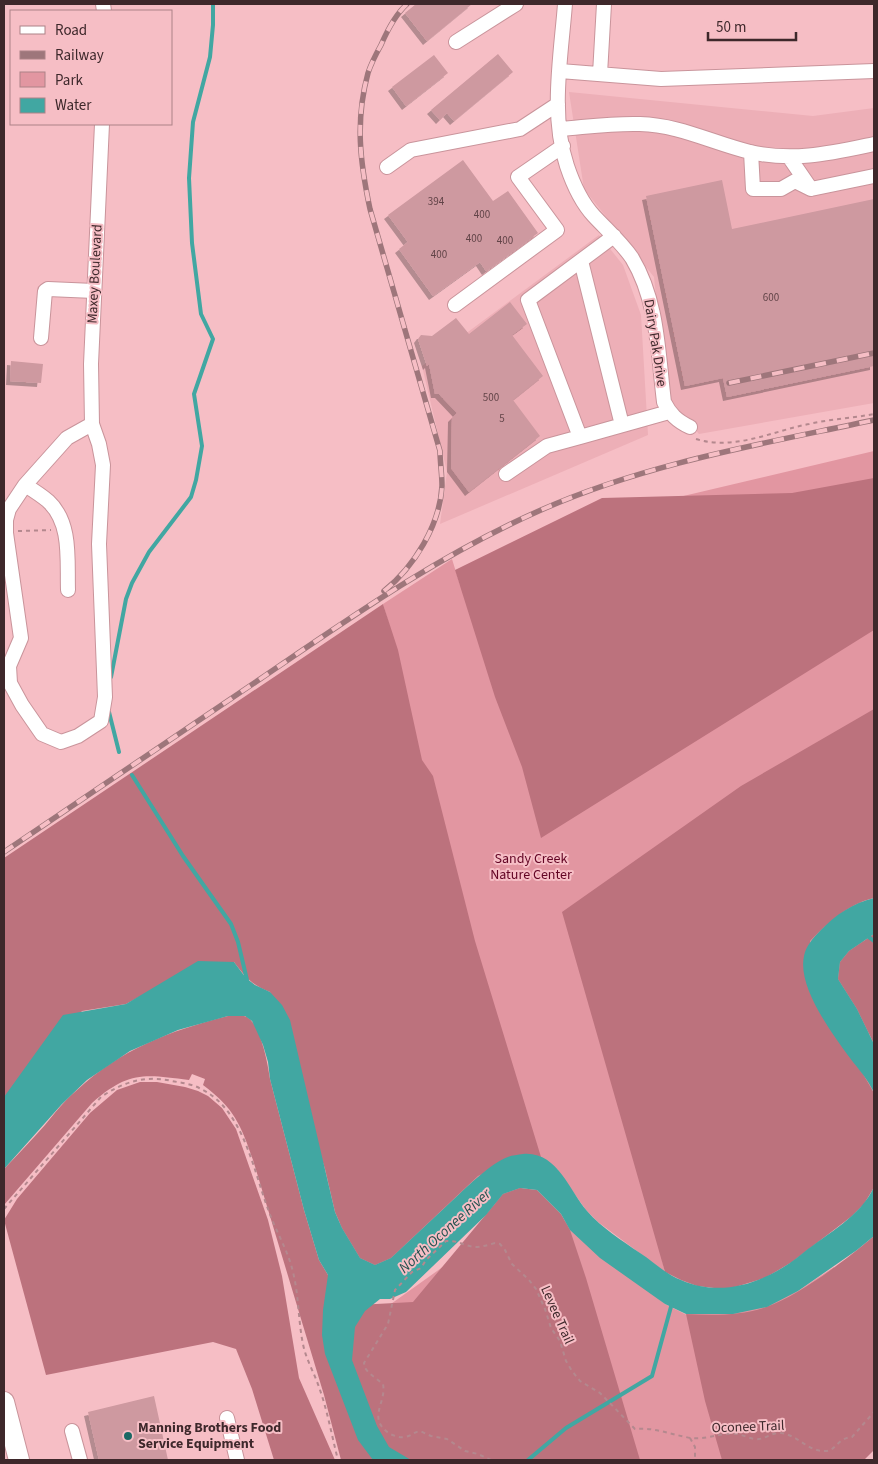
<svg xmlns="http://www.w3.org/2000/svg" width="878" height="1464" font-family="'Source Sans 3',sans-serif">
	<style>
		.built { fill: #edafb7 }
		.green { fill: #e296a1 }
		.forest { fill: #bc727d }
		.water { fill: #41a7a2 }
		.lines { fill: none; stroke-linecap: round; stroke-linejoin: round }
		.stream { stroke: #41a7a2; stroke-width: 4 }
		.building { fill: #ce99a0; filter: url(#shadow) }
		.minor-casing { stroke: #c9949b; stroke-width: 16 }
		.highway-casing { stroke: #c9949b; stroke-width: 22 }
		.path { stroke: #b4888e; stroke-width: 2; stroke-dasharray: 4 4; stroke-linecap: butt }
		.minor { stroke: #fff; stroke-width: 14 }
		.highway { stroke: #fff; stroke-width: 20 }
		.rail-casing { stroke: #9e767b; stroke-width: 5.5 }
		.rail { stroke: #f6bec5; stroke-width: 4; stroke-dasharray: 11; stroke-linecap: butt }
		.poi-dot { fill: #1b6864; stroke: #f6bec5; stroke-width: 2 }
		.labels { text-anchor: middle; dominant-baseline: central; stroke-width: 4; stroke-linejoin: round; paint-order: stroke }
		.number-label { font-size: 11px; fill: #624448 }
		.street-label { font-size: 14px; fill: #3e282b; stroke: #f6bec5 }
		.park-label { font-size: 14px; fill: #620424; stroke: #f6bec5 }
		.poi-label { font-size: 14px; font-weight: bold; fill: #3e282b; stroke: #f6bec5; text-anchor: start }
		.water-label { font-size: 15px; font-style: italic; fill: #23504e; stroke: #f6bec5 }
	</style>
	<defs>
		<filter id="shadow"><feDropShadow dx="-4" dy="4" stdDeviation="0" flood-color="#0004"/></filter>
	</defs>
	<rect width="100%" height="100%" fill="#f6bec5"/>
	<!-- built -->
	<path class="built" d="M 569,92 L 813,116 L 874,108 L 874,403 L 699,434 L 666,395 L 654,277 L 584,189 Z
		M 599,235 L 623,265 L 641,315 L 648,435 L 440,524 L 447,472 L 422,366 Z"/>
	<!-- green -->
	<path class="green" d="M 874,451 L 874,888 L 860,886 L 874,1123 L 662,1260 L 665,1272 L 598,1222 L 586,1210 L 557,1169 L 353,1283 L 336,1273 L 391,631 L 383,604 L 452,559 L 460,585 L 624,510 Z
		M 538,1199 L 665,1304 L 687,1315 L 798,1291 L 834,1267 L 844,1460 L 407,1460 L 381,1311 Z"/>
	<!-- forest -->
	<path class="forest" d="M 874,478 L 874,630 L 541,838 L 522,767 L 495,697 L 455,570 L 602,498 L 792,493 Z
		M 383,604 L 398,650 L 422,760 L 433,776 L 475,941 L 541,1157 L 525,1154 L 478,1176 L 391,1258 L 375,1265 L 360,1258 L 342,1228 L 335,1212 L 325,1169 L 270,992 C 251,984 247,979 234,962 L 150,991 L 126,1004 L 82,1011 L 4,1099 L 4,858 Z
		M 874,709 L 874,898 C 848,904 829,922 810,941 L 817,1007 L 835,1036 L 863,1074 L 874,1093 L 873,1189 L 864,1204 L 852,1216 L 792,1262 L 765,1278 L 732,1288 L 714,1288 L 697,1286 L 681,1280 L 665,1272 L 562,912 L 741,786 Z
		M 874,934 L 874,1044 L 857,1009 L 838,979 L 840,962 L 849,951 Z
		M 228,1016 C 233,1016 239,1015 244,1016 C 260,1019 268,1065 270,1079 L 304,1210 L 319,1260 L 328,1275 L 339,1306 L 413,1302 L 503,1194 L 520,1188 L 537,1190 L 561,1214 L 570,1230 L 586,1278 L 640,1460 L 341,1460 L 324,1395 L 253,1160 C 241,1125 234,1108 203,1085 L 205,1079 L 192,1074 L 189,1080 C 144,1074 128,1071 92,1103 L 4,1205 L 4,1169 C 18,1154 32,1140 45,1125 C 55,1113 64,1101 76,1091 C 121,1049 169,1031 228,1016 Z
		M 140,1082 L 157,1082 L 185,1087 L 198,1091 L 208,1096 L 222,1108 L 236,1129 L 268,1220 L 282,1276 L 299,1378 L 335,1460 L 274,1460 L 252,1389 L 236,1349 L 213,1342 L 46,1375 L 4,1220 L 17,1199 L 90,1113 L 117,1090 Z
		M 874,1236 L 874,1450 L 864,1460 L 722,1460 L 705,1401 L 686,1314 C 713,1315 740,1316 766,1307 C 799,1296 847,1259 874,1236 Z"/>
	<!-- water -->
	<path class="water" d="M 874,898 L 874,934 L 849,951 L 840,962 L 838,979 L 857,1009 L 874,1044 L 874,1093 C 868,1079 859,1070 850,1058 C 833,1035 797,987 804,956 C 806,946 813,938 820,931 C 835,915 853,903 874,898 Z
		M 198,961 L 234,962 L 246,978 L 255,985 L 270,992 L 282,1005 L 290,1020 L 335,1212 L 342,1228 L 360,1258 L 375,1265 L 391,1258 C 412,1238 433,1219 454,1199 C 468,1186 491,1163 508,1157 C 512,1155 518,1155 523,1154 C 557,1151 569,1190 587,1211 C 602,1228 621,1240 640,1253 C 654,1262 665,1274 681,1280 C 724,1299 769,1281 803,1253 C 828,1233 860,1217 874,1187 L 874,1236 L 857,1250 L 798,1291 L 767,1307 L 733,1314 L 686,1314 L 665,1304 L 600,1258 L 570,1230 L 561,1214 L 537,1190 L 520,1188 L 503,1194 L 486,1215 L 406,1292 L 390,1299 L 380,1299 L 365,1311 L 355,1327 L 352,1360 L 377,1426 L 389,1447 L 411,1460 L 373,1460 L 358,1440 L 325,1354 L 322,1335 L 323,1310 L 328,1275 L 319,1260 L 304,1210 L 270,1079 L 268,1062 L 263,1045 L 252,1021 L 245,1016 L 228,1016 L 178,1030 L 130,1051 L 87,1080 L 62,1104 L 4,1169 L 4,1097 L 63,1015 L 126,1004 Z"/>
	<g class="lines">
		<!-- stream -->
		<path class="stream" d="M 111,677 L 126,599 L 132,583 L 149,552 L 191,497 L 196,480 L 202,446 L 194,394 L 213,339 L 201,314 L 192,243 L 189,178 L 193,122 L 210,57 L 213,25 L 213,4
			M 109,712 L 119,752
			M 132,775 L 183,856 L 231,924 L 238,942 L 247,980
			M 866,935 L 874,941
			M 528,1460 L 566,1428 L 652,1376 L 672,1303"/>
	</g>
	<!-- building -->
	<path class="building" d="M 416,4 L 472,4 L 427,41 L 405,13 Z
		M 498,54 L 513,72 L 454,121 L 447,113 L 440,120 L 431,110 Z
		M 434,55 L 448,73 L 406,106 L 392,87 Z
		M 463,160 L 493,201 L 508,191 L 538,233 L 486,271 L 480,262 L 433,296 L 399,249 L 408,242 L 388,215 Z
		M 722,180 L 732,229 L 874,199 L 874,366 L 727,397 L 723,378 L 685,386 L 646,196 Z
		M 510,302 L 527,324 L 512,335 L 543,376 L 513,400 L 540,436 L 469,492 L 451,468 L 452,418 L 457,413 L 439,394 L 435,394 L 429,364 L 427,366 L 418,339 L 421,335 L 432,336 L 456,318 L 469,334 Z
		M 11,361 L 43,364 L 41,383 L 10,381 Z
		M 154,1396 L 168,1460 L 99,1460 L 88,1412 Z"/>
	<g class="lines">
		<!-- minor casing -->
		<g class="minor-casing">
			<path id="minor" d="M 103,4 L 104,11
				M 565,4 C 561,56 550,115 567,166 C 573,184 581,202 594,216 C 607,230 621,242 632,258 C 658,301 658,353 664,402 C 670,414 677,421 690,427
				M 456,42 L 516,4
				M 560,71 L 661,79 L 874,71
				M 600,74 L 604,4
				M 560,129 C 586,127 613,123 640,124 C 679,125 713,143 750,152 C 794,162 831,153 874,144
				M 751,152 L 753,189 L 781,189 L 795,181 L 811,189
				M 789,157 L 811,189 L 874,176
				M 387,167 L 411,150 L 520,129 L 558,104
				M 614,236 L 528,300 L 580,437 L 669,412
				M 581,261 L 622,425
				M 455,305 L 557,230 L 518,177 L 563,146
				M 41,338 L 45,291 L 48,289 L 94,291
				M 92,424 L 67,438 L 25,485 L 9,509 L 6,520 L 6,533 L 21,638 L 9,666 L 10,683 L 22,705 L 42,734 L 61,742 L 78,736 L 101,721 L 105,697 L 99,544 L 103,465 L 99,444 L 92,424 L 91,364 L 102,124
				M 506,474 L 547,446 L 580,437
				M 25,485 C 33,490 41,495 48,501 C 72,523 67,560 68,590
				M 227,1418 L 237,1460
				M 72,1431 L 80,1460"/>
		</g>
		<!-- highway casing -->
		<g class="highway-casing">
			<path id="highway" d="M 4,1402 L 19,1460"/>
		</g>
		<!-- path -->
		<path class="path" d="M 696,439 C 734,451 773,431 809,424 C 831,419 853,418 874,414
			M 18,531 L 51,530
			M 4,1209 L 101,1097 C 123,1082 145,1075 172,1081 C 182,1083 193,1084 201,1089 C 243,1109 253,1169 268,1209 C 275,1230 288,1250 293,1272 C 299,1296 298,1320 303,1344 C 306,1360 315,1374 320,1390 C 328,1413 332,1437 338,1460
			M 690,1438 L 695,1447 L 695,1460
			M 491,1460 L 478,1454 L 465,1451 L 447,1439 L 431,1436 L 420,1431 C 414,1432 411,1436 405,1437 C 400,1438 395,1436 390,1434 C 366,1418 387,1403 383,1384 L 369,1373 L 365,1368 L 364,1363 L 388,1324 L 395,1290 L 412,1272 L 421,1268 L 426,1260 L 446,1241 C 457,1240 465,1246 475,1247 C 482,1247 488,1245 495,1243 L 500,1244 L 505,1250 L 512,1264 L 529,1280 L 536,1289 L 545,1309 L 551,1328 L 560,1341 L 566,1361 L 572,1371 L 580,1381 L 600,1393 L 635,1429 C 655,1427 672,1435 691,1438 C 707,1440 722,1432 737,1434 C 744,1435 752,1440 759,1439 C 767,1438 773,1432 781,1433 C 798,1435 808,1452 826,1451 C 836,1451 837,1438 852,1437 L 874,1412"/>
		<!-- minor -->
		<use href="#minor" class="minor"/>
		<!-- highway -->
		<use href="#highway" class="highway"/>
		<!-- rail casing -->
		<g class="rail-casing">
			<path id="rail" d="M 729,383 L 874,353
				M 384,591 C 414,567 440,525 442,486 C 442,474 440,462 440,451 L 370,209 C 360,162 355,121 368,73 C 371,64 376,54 381,45 C 387,31 396,14 407,4
				M 4,852 C 91,793 179,734 266,675 C 354,615 443,553 541,510 C 647,463 762,444 874,420"/>
		</g>
		<!-- rail -->
		<use href="#rail" class="rail"/>
	</g>
	<!-- markers -->
	<circle class="poi-dot" cx="128" cy="1436" r="5"/>
	<g class="labels">
		<!-- number labels -->
		<g class="number-label">
			<text x="436" y="201">394</text>
			<text x="482" y="214">400</text>
			<text x="474" y="238">400</text>
			<text x="505" y="240">400</text>
			<text x="439" y="254">400</text>
			<text x="771" y="297">600</text>
			<text x="491" y="397">500</text>
			<text x="502" y="418">5</text>
		</g>
		<!-- street labels -->
		<g class="street-label">
			<text transform="translate(95 274) rotate(-87)">Maxey Boulevard</text>
			<text transform="translate(655 343) rotate(81)">Dairy Pak Drive</text>
			<text transform="translate(557 1315) rotate(66)">Levee Trail</text>
			<text transform="translate(748 1427) rotate(-2)">Oconee Trail</text>
		</g>
		<!-- park labels -->
		<g class="park-label">
			<text x="531" y="859">Sandy Creek<tspan x="531" dy="16">Nature Center</tspan></text>
		</g>
		<!-- poi labels -->
		<g class="poi-label">
			<text x="138" y="1428">Manning Brothers Food<tspan x="138" dy="16">Service Equipment</tspan></text>
		</g>
		<!-- water labels -->
		<g class="water-label">
			<text transform="translate(445 1231) rotate(-42)">North Oconee River</text>
		</g>
	</g>
	<!-- border -->
	<rect width="878" height="1464" fill="none" stroke="#3e282b" stroke-width="10"/>
	<!-- legend -->
	<rect x="10" y="10" width="162" height="115" fill="#f6bec5" stroke="#ac8287"/>
	<rect x="20" y="26" width="25" height="8" fill="#ffffff" stroke="#ac8287"/>
	<text x="55" y="35" font-size="15" fill="#3e282b">Road</text>
	<rect x="20" y="51" width="25" height="8" fill="#9e767b" stroke="#ac8287"/>
	<text x="55" y="60" font-size="15" fill="#3e282b">Railway</text>
	<rect x="20" y="72" width="25" height="15" fill="#e296a1" stroke="#ac8287"/>
	<text x="55" y="85" font-size="15" fill="#3e282b">Park</text>
	<rect x="20" y="98" width="25" height="15" fill="#41a7a2" stroke="#ac8287"/>
	<text x="55" y="110" font-size="15" fill="#3e282b">Water</text>
	<!-- scale -->
	<path d="M708 32v8h88v-8" fill="none" stroke="#3e282b" stroke-width="2.5"/>
	<text x="716" y="32" font-size="15" fill="#3e282b" stroke="#f6bec5" stroke-width="4" paint-order="stroke">50 m</text>
</svg>
